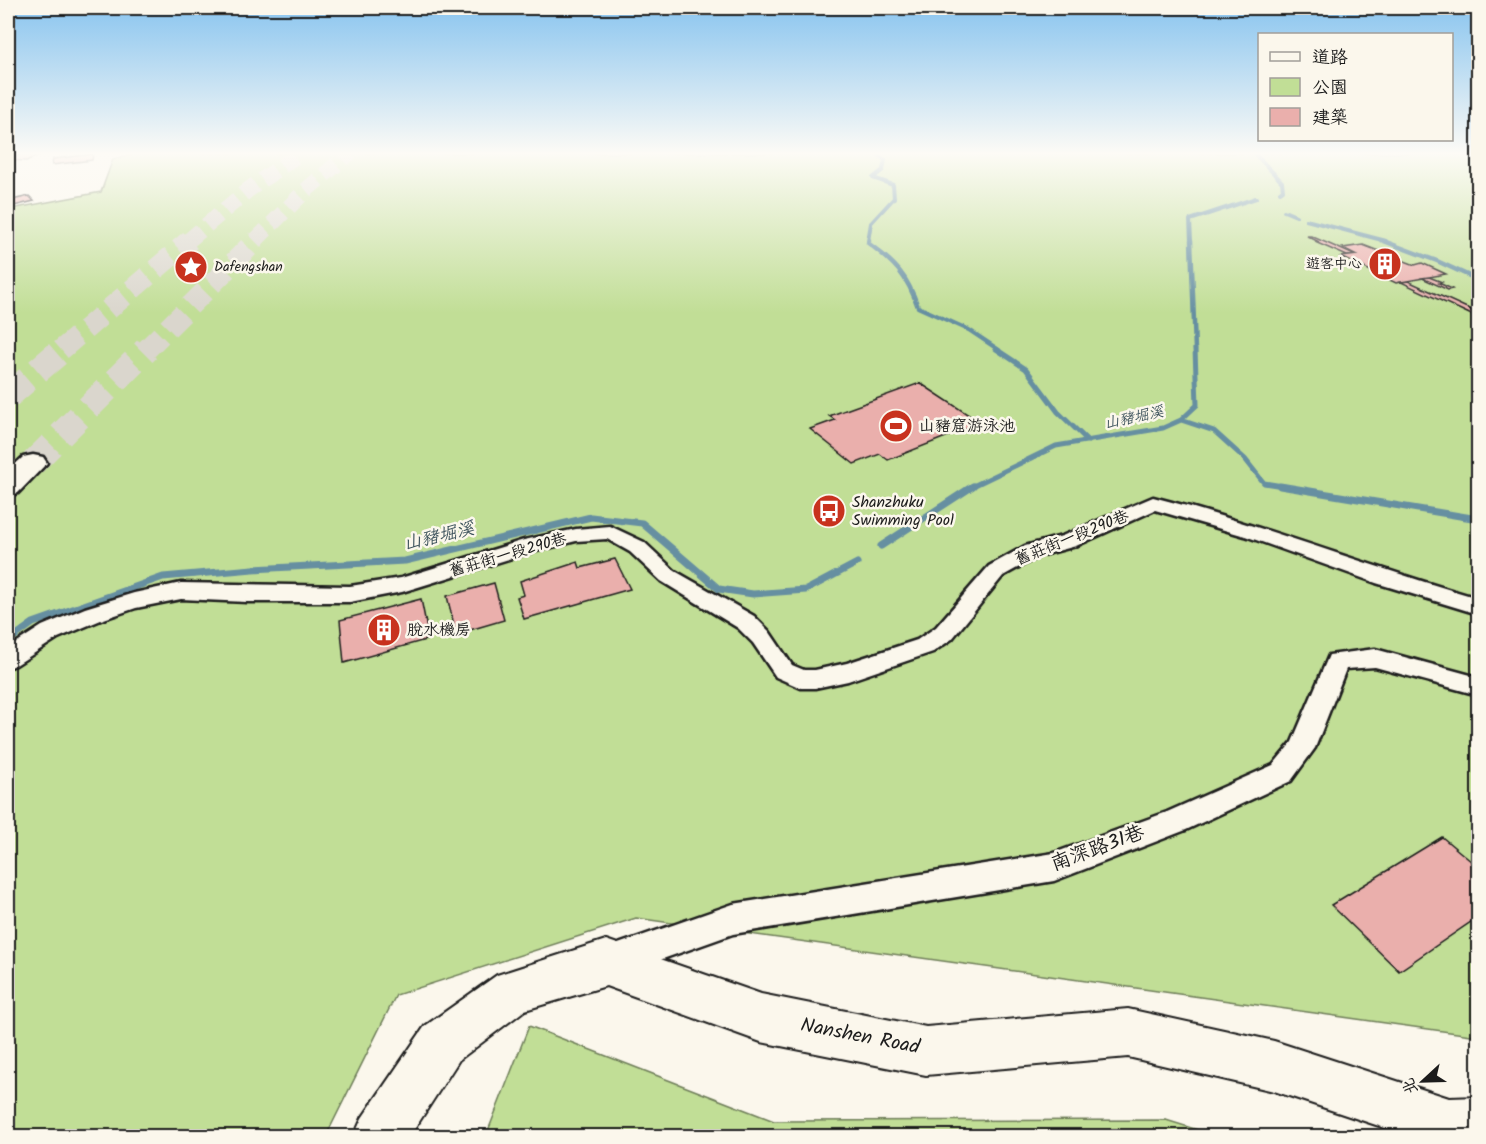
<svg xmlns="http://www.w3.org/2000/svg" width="1486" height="1144" font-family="Kalam,'LXGW WenKai TC',sans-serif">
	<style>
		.green { fill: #c1de96; stroke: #6e7d59; stroke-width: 1.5 }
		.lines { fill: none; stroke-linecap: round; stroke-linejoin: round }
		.stream-far3 { stroke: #668fa1; stroke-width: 4 }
		.stream-far2 { stroke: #668fa1; stroke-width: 4.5 }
		.stream-far1 { stroke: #668fa1; stroke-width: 5 }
		.stream { stroke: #668fa1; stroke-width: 7 }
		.building { fill: #eaafac; stroke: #1c1c1c; stroke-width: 1.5 }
		.highway-tunnel-far2 { stroke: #dad6cd; stroke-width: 16; stroke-dasharray: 16 8; stroke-linecap: butt }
		.highway-tunnel-far1 { stroke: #dad6cd; stroke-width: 21; stroke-dasharray: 21 10; stroke-linecap: butt }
		.highway-tunnel { stroke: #dad6cd; stroke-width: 26; stroke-dasharray: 26 13; stroke-linecap: butt }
		.street-casing { stroke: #1c1c1c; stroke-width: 5 }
		.secondary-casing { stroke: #1c1c1c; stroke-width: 4 }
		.highway-casing { stroke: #1c1c1c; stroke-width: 5 }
		.street { fill: #fbf7ec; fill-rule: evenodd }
		.secondary { fill: #fbf7ec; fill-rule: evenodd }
		.highway { fill: #fbf7ec; fill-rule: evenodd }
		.labels { text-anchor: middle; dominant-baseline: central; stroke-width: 5; stroke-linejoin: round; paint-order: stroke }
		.far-poi-label { font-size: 14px; fill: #1c1c1c; stroke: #fbf7ec; text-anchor: end }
		.far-water-label { font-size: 15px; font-style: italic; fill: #41565f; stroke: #fbf7ec }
		.poi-label { font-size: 16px; fill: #1c1c1c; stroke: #fbf7ec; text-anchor: start }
		.street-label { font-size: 16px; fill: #1c1c1c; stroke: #fbf7ec }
		.water-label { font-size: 18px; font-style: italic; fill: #41565f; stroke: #fbf7ec }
		.near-street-label { font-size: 20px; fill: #1c1c1c; stroke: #fbf7ec }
	</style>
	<rect width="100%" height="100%" fill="#fbf7ec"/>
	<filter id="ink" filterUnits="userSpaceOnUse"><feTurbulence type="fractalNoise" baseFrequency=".0167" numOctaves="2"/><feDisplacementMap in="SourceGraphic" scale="12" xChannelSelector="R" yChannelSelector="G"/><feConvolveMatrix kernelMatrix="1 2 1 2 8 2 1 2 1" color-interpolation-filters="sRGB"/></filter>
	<g filter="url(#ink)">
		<!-- green -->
		<path class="green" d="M 139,153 L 1478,153 L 1478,1032 L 1471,1035 L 636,918 L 396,995 L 326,1136 L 8,1136 L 8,207 L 11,209 L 101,192 L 113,159 Z
			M 529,1026 L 774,1121 L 1166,1120 L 1217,1136 L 486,1136 Z"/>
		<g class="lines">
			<!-- stream-far3 -->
			<path class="stream-far3" d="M 1254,153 L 1282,182 L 1283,190 L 1280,192
				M 1284,211 L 1296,216
				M 1306,220 L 1386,241
				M 868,241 L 871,223 L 894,198 L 893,185 L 873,178 L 883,170 L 885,160 L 876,153
				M 1191,241 L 1190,220 L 1256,198"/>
			<!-- stream-far2 -->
			<path class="stream-far2" d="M 869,240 L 868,243 C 895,263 907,275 918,307 L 969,330 L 999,350
				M 1191,240 L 1195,350
				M 1381,240 L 1437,261 L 1478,280"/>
			<!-- stream-far1 -->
			<path class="stream-far1" d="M 996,349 L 1026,369 L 1058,412 L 1088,441
				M 1181,420 L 1214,431 L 1245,459 L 1264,483 L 1289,487
				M 971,487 L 1056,446 L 1163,428 L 1181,420 L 1197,405 L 1195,349"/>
			<!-- stream -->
			<path class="stream" d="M 1280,486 L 1478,519
				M 881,546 L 973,486
				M 8,641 L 33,623 L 163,577 L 253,569 L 405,561 L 591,517 L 642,523 L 719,589 L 753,594 L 806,590 L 857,563"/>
		</g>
		<!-- building -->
		<path class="building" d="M 21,154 L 40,155 L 26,161 L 8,160 Z
			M 93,154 L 92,160 L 52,165 L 53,159 Z
			M 29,196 L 34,201 L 14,206 L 8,201 Z
			M 1307,236 L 1311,236 L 1354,255 L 1347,256 L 1315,242 L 1319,242 Z
			M 1363,245 L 1415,265 L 1422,263 L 1446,274 L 1396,283 L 1341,257 L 1357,255 L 1343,248 Z
			M 1429,277 L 1442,282 L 1439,283 L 1452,289 L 1448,290 L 1422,278 Z
			M 1408,281 L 1478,313 L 1478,318 L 1401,282 Z
			M 920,383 L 981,423 L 888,460 L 880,454 L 854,464 L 810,429 L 835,420 L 829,416 Z
			M 615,559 L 630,589 L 524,619 L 517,597 L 524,595 L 520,581 L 578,562 L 580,568 Z
			M 494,583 L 504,620 L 456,634 L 447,596 Z
			M 421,599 L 429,639 L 344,663 L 340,620 Z
			M 1442,837 L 1478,867 L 1478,917 L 1399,971 L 1331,905 Z"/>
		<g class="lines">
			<!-- highway-tunnel-far2 -->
			<path class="highway-tunnel-far2" d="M 188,241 L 248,190 L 300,153
				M 255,241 L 305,191 L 350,153"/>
			<!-- highway-tunnel-far1 -->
			<path class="highway-tunnel-far1" d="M 61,350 L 190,240
				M 146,350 L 256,240"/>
			<!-- highway-tunnel -->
			<path class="highway-tunnel" d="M 8,396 L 63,349
				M 33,463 L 147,349"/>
			<!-- street casing -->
			<g class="street-casing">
				<path id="street" d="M 1153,497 C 1263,525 1369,567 1478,598 L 1478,614 L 1376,583 L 1245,536 L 1155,510 L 1076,546 L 1039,556 L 1003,576 L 952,639 L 933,652 L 848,681 L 815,688 L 801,688 L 776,677 L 753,643 L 738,628 L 661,581 L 630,552 L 607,539 L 576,541 L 528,553 L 402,592 L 350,602 L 247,602 L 181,599 L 136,608 L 101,620 L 58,638 L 16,665 L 8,668 L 8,648 L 42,626 L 85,608 L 134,593 L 181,583 L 350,586 L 401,578 L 524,540 L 576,529 L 610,526 L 644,542 L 675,571 L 754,616 L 769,631 L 792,665 L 804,670 L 815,670 L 847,663 L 917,640 L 936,627 L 989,566 L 1025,546 L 1062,536 Z
					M 1375,649 L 1478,677 L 1478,695 L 1375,667 L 1346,669 L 1315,748 L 1291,781 L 1186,830 L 1054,881 L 733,934 L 612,977 L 601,972 L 596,961 L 601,950 L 733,904 L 1054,853 L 1167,812 L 1273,765 L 1292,742 L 1329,655 Z"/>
			</g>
			<!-- secondary casing -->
			<g class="secondary-casing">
				<path id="secondary" d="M 606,940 L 761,994 L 926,1027 L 1128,1009 L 1274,1041 L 1449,1098 L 1478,1097 L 1478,1136 L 1409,1136 L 1274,1091 L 1128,1057 L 926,1075 L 761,1042 L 606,986 L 525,1010 L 459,1060 L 410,1136 L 354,1136 L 362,1118 L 425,1026 L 497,975 Z"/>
			</g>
			<!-- highway casing -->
			<g class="highway-casing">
				<path id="highway" d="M 33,455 L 43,457 L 47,463 L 18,493 L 8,496 L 8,471 L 23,457 Z"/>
			</g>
			<!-- street -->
			<use href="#street" class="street"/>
			<!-- secondary -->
			<use href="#secondary" class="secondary"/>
			<!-- highway -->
			<use href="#highway" class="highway"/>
		</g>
	</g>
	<!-- sky -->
	<linearGradient id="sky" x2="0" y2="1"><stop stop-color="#88c4ef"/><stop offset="0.49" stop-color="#fdfbf6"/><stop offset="1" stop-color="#fdfbf6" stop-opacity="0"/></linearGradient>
	<rect width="1486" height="313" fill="url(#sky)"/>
	<!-- icons -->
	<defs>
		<g id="building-disc" transform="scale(1.725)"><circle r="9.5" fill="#c8321e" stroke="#fbf7ec"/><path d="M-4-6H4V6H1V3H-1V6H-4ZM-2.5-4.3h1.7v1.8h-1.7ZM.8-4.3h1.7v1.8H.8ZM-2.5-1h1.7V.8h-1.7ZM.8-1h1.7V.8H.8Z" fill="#fff"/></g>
		<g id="sight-disc" transform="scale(1.725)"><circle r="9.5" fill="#c8321e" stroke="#fbf7ec"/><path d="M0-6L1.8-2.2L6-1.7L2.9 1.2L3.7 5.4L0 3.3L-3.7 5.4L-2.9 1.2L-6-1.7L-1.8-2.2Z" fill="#fff"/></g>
		<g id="stadium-disc" transform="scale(1.725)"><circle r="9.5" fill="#c8321e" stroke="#fbf7ec"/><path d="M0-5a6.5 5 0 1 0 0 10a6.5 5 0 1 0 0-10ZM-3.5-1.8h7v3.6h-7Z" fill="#fff"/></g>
		<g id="bus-disc" transform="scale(1.725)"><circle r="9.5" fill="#c8321e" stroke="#fbf7ec"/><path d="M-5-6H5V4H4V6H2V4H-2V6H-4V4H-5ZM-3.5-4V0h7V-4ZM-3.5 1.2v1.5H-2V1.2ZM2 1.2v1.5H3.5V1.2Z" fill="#fff"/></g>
	</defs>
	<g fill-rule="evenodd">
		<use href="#building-disc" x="1385" y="264"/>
		<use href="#sight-disc" x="191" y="267"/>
		<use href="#stadium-disc" x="896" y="426"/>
		<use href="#bus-disc" x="829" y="511"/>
		<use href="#building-disc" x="384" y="630"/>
	</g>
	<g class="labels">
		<!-- far-poi labels -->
		<g class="far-poi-label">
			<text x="1362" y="264">遊客中心</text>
			<text x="214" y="267" text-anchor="start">Dafengshan</text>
		</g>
		<!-- far-water labels -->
		<g class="far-water-label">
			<text transform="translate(1134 418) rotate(-12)">山豬堀溪</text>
		</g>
		<!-- poi labels -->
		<g class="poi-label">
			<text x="919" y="426">山豬窟游泳池</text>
			<text x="852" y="502">Shanzhuku<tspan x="852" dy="18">Swimming Pool</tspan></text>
			<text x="407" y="630">脫水機房</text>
		</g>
		<!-- street labels -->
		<g class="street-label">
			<text transform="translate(1072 538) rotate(-22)">舊莊街一段290巷</text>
			<text transform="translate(508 555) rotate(-16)">舊莊街一段290巷</text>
		</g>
		<!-- water labels -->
		<g class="water-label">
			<text transform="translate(439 537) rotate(-13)">山豬堀溪</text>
		</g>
		<!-- near-street labels -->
		<g class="near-street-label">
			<text transform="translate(1098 849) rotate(-20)">南深路31巷</text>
			<text transform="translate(860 1037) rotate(11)">Nanshen Road</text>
		</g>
	</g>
	<!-- margin -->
	<rect width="1486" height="1144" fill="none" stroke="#fbf7ec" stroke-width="30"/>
	<rect x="15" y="15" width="1456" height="1114" fill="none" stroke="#1c1c1c" stroke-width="2" filter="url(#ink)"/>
	<!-- legend -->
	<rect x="1258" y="33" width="195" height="108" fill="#fbf7ec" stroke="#a29f99" stroke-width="1.5"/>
	<rect x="1270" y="52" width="30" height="9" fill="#fbf7ec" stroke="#a29f99" stroke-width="1.5"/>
	<text x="1312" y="63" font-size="18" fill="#1c1c1c">道路</text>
	<rect x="1270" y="78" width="30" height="18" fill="#c1de96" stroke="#a29f99" stroke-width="1.5"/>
	<text x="1312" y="93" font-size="18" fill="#1c1c1c">公園</text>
	<rect x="1270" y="108" width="30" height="18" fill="#eaafac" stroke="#a29f99" stroke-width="1.5"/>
	<text x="1312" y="123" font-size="18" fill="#1c1c1c">建築</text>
	<!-- north arrow -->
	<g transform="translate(1423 1081) rotate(248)" stroke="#fbf7ec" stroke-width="4.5" paint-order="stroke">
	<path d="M0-4.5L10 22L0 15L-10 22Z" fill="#1c1c1c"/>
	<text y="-9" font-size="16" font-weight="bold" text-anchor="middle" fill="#1c1c1c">北</text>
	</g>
</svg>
